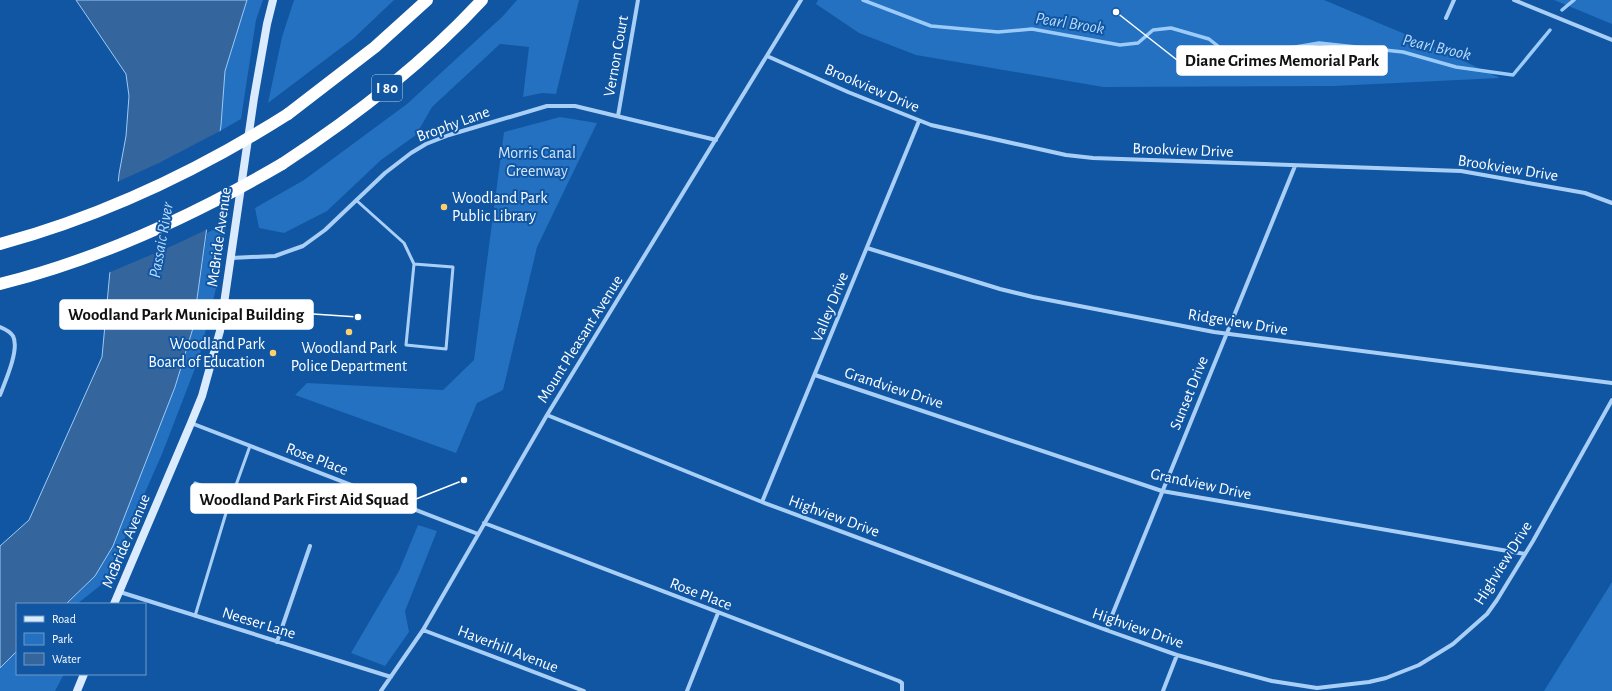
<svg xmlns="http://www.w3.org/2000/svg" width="1612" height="691" font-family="'Alegreya Sans',sans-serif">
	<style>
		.green { fill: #2371c0 }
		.water { fill: #34659c; stroke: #9ccbf9 }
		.pier { fill: #1056a2 }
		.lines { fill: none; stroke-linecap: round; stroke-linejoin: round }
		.stream { stroke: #9ccbf9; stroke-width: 3.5 }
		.lane { stroke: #aacff6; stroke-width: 3 }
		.street { stroke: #aacff6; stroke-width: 4 }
		.secondary { stroke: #dbebfe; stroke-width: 8 }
		.highway { stroke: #fff; stroke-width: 12 }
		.highway-bridge { stroke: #fff; stroke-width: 12 }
		.poi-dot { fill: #ffcf6e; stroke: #1056a2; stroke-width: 1.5 }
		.labels { text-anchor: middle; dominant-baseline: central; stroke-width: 4; stroke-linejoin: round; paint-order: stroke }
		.shield { fill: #1056a2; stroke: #b7cce3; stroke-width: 1 }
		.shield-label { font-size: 15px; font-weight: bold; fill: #fff }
		.street-label { font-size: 16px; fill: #fff; stroke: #1056a2 }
		.park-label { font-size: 16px; fill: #d3e8fe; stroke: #1056a2 }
		.poi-label { font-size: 16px; fill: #fff; stroke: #1056a2; text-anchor: start }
		.water-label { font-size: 17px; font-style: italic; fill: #b7d9fc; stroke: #1056a2 }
		.leader { fill: none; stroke: #fff; stroke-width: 1.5 }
		.callout-dot { fill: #fff; stroke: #1056a2; stroke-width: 1.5 }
		.callout { fill: #fff; stroke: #fff; stroke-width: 1.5 }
		.callout-label { font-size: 17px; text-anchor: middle; font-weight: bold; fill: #111 }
	</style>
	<rect width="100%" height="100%" fill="#1056a2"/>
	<!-- green -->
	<path class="green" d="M 247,0 L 263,0 L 256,20 L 241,119 L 220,131 L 225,71 Z
		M 294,0 L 394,0 L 354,38 L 268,103 L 282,37 Z
		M 517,0 L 579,0 L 556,94 L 542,93 L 523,97 L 529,47 L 500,44 L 432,107 L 416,135 L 381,160 L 327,211 L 284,233 L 259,228 L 255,208 L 304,180 L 407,104 L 503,16 Z
		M 818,0 L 1324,0 L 1412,37 L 1500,78 L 1334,86 L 1103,87 L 916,55 L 859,33 L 816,4 Z
		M 1554,0 L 1612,0 L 1612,24 Z
		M 560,117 L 597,123 L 537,247 L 503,390 L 477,403 L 456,453 L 295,395 L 307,383 L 443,390 L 474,360 L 504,132 Z
		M 226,223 L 218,280 L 199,358 L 162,454 L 106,581 L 77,604 L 66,604 L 95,576 L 113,546 L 175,387 L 193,328 L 207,233 Z
		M 418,525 L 437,531 L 405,611 L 409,632 L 385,666 L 351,653 L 399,571 Z
		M 1612,582 L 1612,691 L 1544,691 Z
		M 17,651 L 17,674 L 64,674 L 55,691 L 0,691 L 0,668 Z"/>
	<!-- water -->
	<path class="water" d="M 76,0 L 247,0 L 225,71 L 221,125 L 193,328 L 175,387 L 113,546 L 95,576 L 66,604 L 17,604 L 17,651 L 0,668 L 0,546 L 29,520 L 102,357 L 119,174 L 126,136 L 129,96 L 126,74 Z"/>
	<!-- pier -->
	<path class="pier" d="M 222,130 L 210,228 L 174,245 L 108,273 L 117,182 L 159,163 Z"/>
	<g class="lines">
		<!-- stream -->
		<path class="stream" d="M 863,0 L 931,26 L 998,32 L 1032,29 L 1120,45 L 1138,43 L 1153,30 L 1171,28 L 1209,39 L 1233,58 L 1253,59 L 1272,51 L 1319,43 L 1403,52 L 1456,67 L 1513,75 L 1550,30
			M 1562,10 L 1574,0"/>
		<!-- lane -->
		<path class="lane" d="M 356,200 L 404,243 L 414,264 L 406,345 L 446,349 L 453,267 L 414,264
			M 195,483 L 232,496
			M 195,616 L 226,513 L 250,446"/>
		<!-- street -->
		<path class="street" d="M 1514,0 L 1612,40
			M 1446,18 L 1454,0
			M 767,56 L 848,92 L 931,125 L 1066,155 L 1093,158 L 1461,171 L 1585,193 L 1612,203
			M 618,116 L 638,0
			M 867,248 L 1000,289 L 1033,297 L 1214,332 L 1612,383
			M 231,258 L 275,256 L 303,246 L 325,230 L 385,173 L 411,153 L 426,144 L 449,135 L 547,106 L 575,106 L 716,140
			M 0,327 C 5,329 10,331 13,336 C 20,349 5,382 0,395
			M 815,375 L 1162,491 L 1525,554
			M 547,415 L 762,502 L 1106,630 L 1177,655 L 1238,672 L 1272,681 L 1317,688 L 1369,682 L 1386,678 L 1419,665 L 1453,644 L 1487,614 L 1497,600 L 1533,541 L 1612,400
			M 191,423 L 478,534
			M 762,502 L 919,121
			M 484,523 L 899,681 L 902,683 L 902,691
			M 120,592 L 391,677
			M 423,630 L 584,691
			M 1106,630 L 1295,166
			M 277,642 L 310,546
			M 381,691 L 423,630 L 547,415 L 801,0
			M 687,691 L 718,613
			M 1163,691 L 1177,655"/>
		<!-- secondary -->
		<path class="secondary" d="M 114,604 L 191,423 L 202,396 L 220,331 L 254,98 L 267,24 L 273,0
			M 77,691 L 84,674"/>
		<!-- highway -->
		<path class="highway" d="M 288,114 L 375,47 L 427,0
			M 282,164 C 354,117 423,64 482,0"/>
		<!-- highway-bridge -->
		<path class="highway-bridge" d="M 0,244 C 103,216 198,171 288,114
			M 0,284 C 100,259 193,216 282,164"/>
	</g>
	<!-- markers -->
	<g class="poi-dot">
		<circle cx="444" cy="207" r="4"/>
		<circle cx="349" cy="332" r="4"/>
		<circle cx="273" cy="353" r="4"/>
	</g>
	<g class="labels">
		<!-- shield labels -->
		<rect class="shield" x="372" y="75" width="30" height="26" rx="3"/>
		<g class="shield-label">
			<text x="387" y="88">I 80</text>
		</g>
		<!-- street labels -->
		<g class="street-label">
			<text transform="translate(616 56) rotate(-80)">Vernon Court</text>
			<text transform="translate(872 88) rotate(23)">Brookview Drive</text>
			<text transform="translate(453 124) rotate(-20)">Brophy Lane</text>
			<text transform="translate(1183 150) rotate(2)">Brookview Drive</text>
			<text transform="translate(1508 168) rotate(9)">Brookview Drive</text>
			<text transform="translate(219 237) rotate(-82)">McBride Avenue</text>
			<text transform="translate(830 307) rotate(-68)">Valley Drive</text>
			<text transform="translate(1238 322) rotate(9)">Ridgeview Drive</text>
			<text transform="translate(580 339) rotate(-58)">Mount Pleasant Avenue</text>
			<text transform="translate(894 388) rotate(18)">Grandview Drive</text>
			<text transform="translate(1189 393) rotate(-68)">Sunset Drive</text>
			<text transform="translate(317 459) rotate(21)">Rose Place</text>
			<text transform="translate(1201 484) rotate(12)">Grandview Drive</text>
			<text transform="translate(834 516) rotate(20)">Highview Drive</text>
			<text transform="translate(126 541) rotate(-67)">McBride Avenue</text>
			<text transform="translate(1503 563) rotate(-58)">Highview Drive</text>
			<text transform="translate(701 594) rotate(21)">Rose Place</text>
			<text transform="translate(259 623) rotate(17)">Neeser Lane</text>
			<text transform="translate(1138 628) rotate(19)">Highview Drive</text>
			<text transform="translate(508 649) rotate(21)">Haverhill Avenue</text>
		</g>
		<!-- park labels -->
		<g class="park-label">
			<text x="537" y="153">Morris Canal<tspan x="537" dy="18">Greenway</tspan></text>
		</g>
		<!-- poi labels -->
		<g class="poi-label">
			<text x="452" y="198">Woodland Park<tspan x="452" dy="18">Public Library</tspan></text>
			<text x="265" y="344" text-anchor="end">Woodland Park<tspan x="265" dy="18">Board of Education</tspan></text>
			<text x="349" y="348" text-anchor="middle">Woodland Park<tspan x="349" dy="18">Police Department</tspan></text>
		</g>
		<!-- water labels -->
		<g class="water-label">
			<text transform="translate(1070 23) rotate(9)">Pearl Brook</text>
			<text transform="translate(1437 47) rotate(13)">Pearl Brook</text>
			<text transform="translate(161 240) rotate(-80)">Passaic River</text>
		</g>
	</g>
	<!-- callouts -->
	<path class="leader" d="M1116 12L1177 60M358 317L313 314M464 480L416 499"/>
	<g class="callout-dot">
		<circle cx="1116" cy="12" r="4"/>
		<circle cx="358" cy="317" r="4"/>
		<circle cx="464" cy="480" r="4"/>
	</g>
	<g class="callout">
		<rect x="1177" y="46" width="210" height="29" rx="4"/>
		<rect x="60" y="300" width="253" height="29" rx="4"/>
		<rect x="191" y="484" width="225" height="29" rx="4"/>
	</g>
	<g class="callout-label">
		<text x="1282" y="66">Diane Grimes Memorial Park</text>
		<text x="186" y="320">Woodland Park Municipal Building</text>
		<text x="304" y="505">Woodland Park First Aid Squad</text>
	</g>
	<!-- legend -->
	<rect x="16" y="603" width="130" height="72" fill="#1056a2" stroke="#709ac7"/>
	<rect x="24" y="616" width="20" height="6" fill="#dbebfe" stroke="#709ac7"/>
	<text x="52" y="623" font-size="12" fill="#ffffff">Road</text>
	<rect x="24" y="633" width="20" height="12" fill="#2371c0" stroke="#709ac7"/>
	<text x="52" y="643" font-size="12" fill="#ffffff">Park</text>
	<rect x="24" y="653" width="20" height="12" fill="#34659c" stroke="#709ac7"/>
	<text x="52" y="663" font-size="12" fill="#ffffff">Water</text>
</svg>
